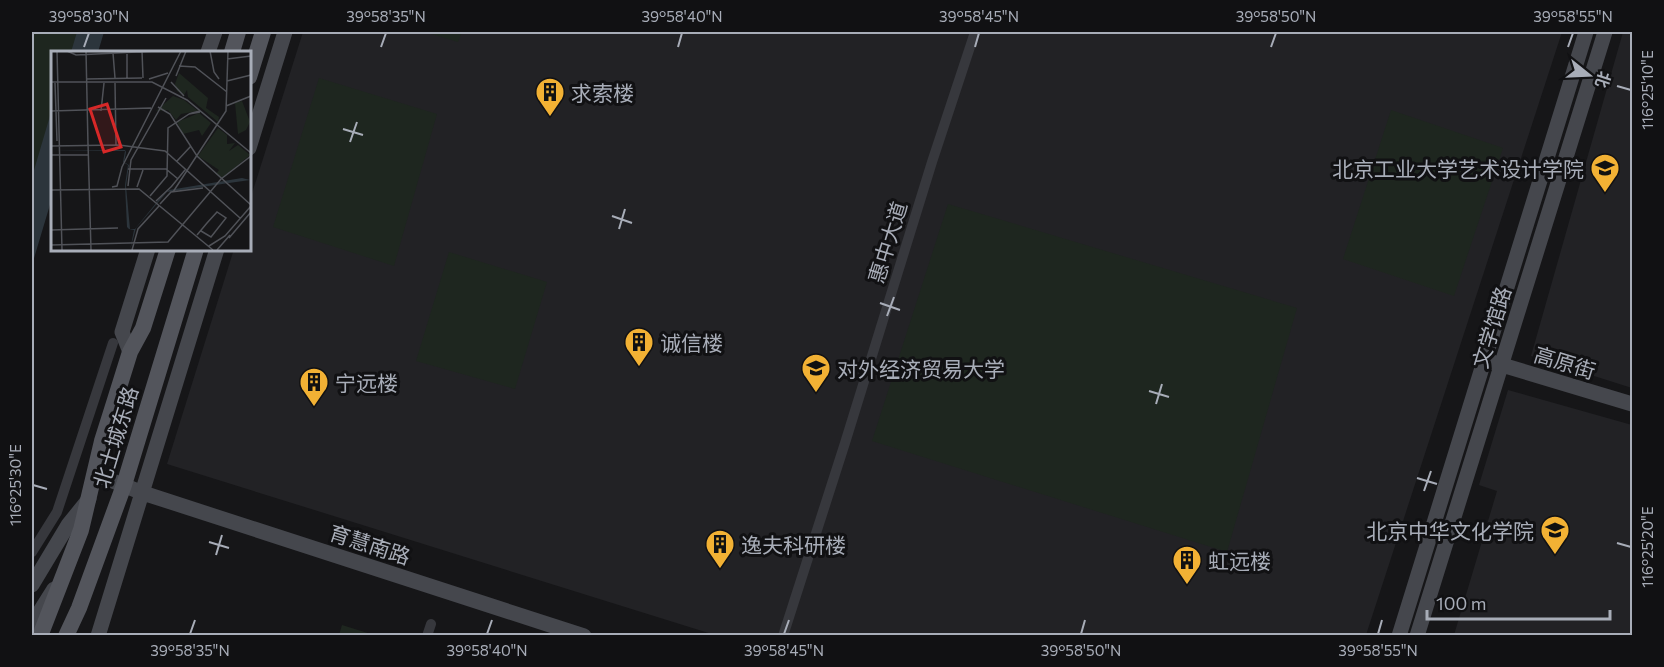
<svg xmlns="http://www.w3.org/2000/svg" width="1664" height="667" font-family="Commissioner,'Noto Sans SC',sans-serif">
	<style>
		.built { fill: #222225 }
		.green { fill: #1e261f }
		.water { fill: #2c353c }
		.lines { fill: none; stroke-linecap: round; stroke-linejoin: round }
		.street { stroke: #37383d; stroke-width: 10 }
		.secondary { stroke: #45474d; stroke-width: 15 }
		.primary { stroke: #53555c; stroke-width: 16 }
		.ticks { fill: none; stroke: #a8adb8; stroke-width: 2 }
		.labels { text-anchor: middle; dominant-baseline: central; stroke-width: 6; stroke-linejoin: round; paint-order: stroke }
		.poi-label { font-size: 21px; fill: #a8adb8; stroke: #111113; text-anchor: start }
		.street-label { font-size: 21px; fill: #a8adb8; stroke: #111113 }
		.inset-road { fill: none; stroke: #505258; stroke-width: 1.5 }
		.view { fill: #d62828; fill-opacity: 0.15; stroke: #d62828; stroke-width: 3 }
		.inset-edge { fill: none; stroke: #a8adb8; stroke-width: 3 }
		.neatline { fill: none; stroke: #a8adb8; stroke-width: 2 }
		.ticks-label { font-size: 15px; text-anchor: middle; fill: #a8adb8 }
	</style>
	<rect width="100%" height="100%" fill="#161618"/>
	<!-- built -->
	<path class="built" d="M 303,32 L 1562,32 L 1366,635 L 715,635 L 167,464 L 234,249 L 249,249 L 249,203 Z
		M 1623,32 L 1632,32 L 1632,388 L 1531,356 Z
		M 1508,390 L 1632,425 L 1632,635 L 1454,635 L 1497,491 L 1479,485 Z"/>
	<!-- green -->
	<path class="green" d="M 32,32 L 85,32 L 79,52 L 52,52 L 52,137 L 32,204 Z
		M 425,32 L 462,32 L 458,42 Z
		M 319,78 L 437,114 L 394,266 L 273,227 Z
		M 1391,110 L 1503,148 L 1454,296 L 1343,259 Z
		M 948,204 L 1297,308 L 1227,552 L 872,441 Z
		M 449,252 L 547,282 L 515,389 L 416,361 Z
		M 342,625 L 374,635 L 339,635 Z"/>
	<!-- water -->
	<path class="water" d="M 77,32 L 104,32 L 98,52 L 71,52 Z
		M 52,109 L 52,198 L 32,265 L 32,177 Z"/>
	<g class="lines">
		<!-- street -->
		<path class="street" d="M 32,552 L 57,512 L 113,343
			M 427,636 L 431,624
			M 783,636 L 845,443 L 932,162 L 975,32"/>
		<!-- secondary -->
		<path class="secondary" d="M 208,52 L 215,32
			M 249,148 L 285,32
			M 130,352 L 122,332 L 148,249
			M 1492,362 L 1632,404
			M 95,474 L 143,493 L 584,636
			M 32,585 L 68,525 L 89,499
			M 32,624 L 54,589
			M 98,636 L 217,249
			M 1399,636 L 1586,32
			M 1417,636 L 1605,32"/>
		<!-- primary -->
		<path class="primary" d="M 232,52 L 238,32
			M 249,77 L 263,32
			M 40,636 L 81,530 L 102,441 L 115,400 L 130,352 L 143,328 L 168,249
			M 66,636 L 79,608 L 124,485 L 196,249"/>
	</g>
	<!-- ticks -->
	<path class="ticks" d="M 84,47 L 89,33M 381,47 L 386,33M 678,47 L 682,33M 975,47 L 979,33M 1271,47 L 1276,33M 1568,47 L 1573,33M 1617,86 L 1631,90M 343,129 L 363,135M 350,142 L 357,122M 612,216 L 632,223M 619,229 L 625,209M 880,303 L 900,310M 887,316 L 894,297M 1149,391 L 1169,397M 1156,404 L 1162,384M 1417,478 L 1437,484M 33,485 L 47,489M 1424,491 L 1431,471M 209,542 L 229,548M 1617,543 L 1631,547M 216,555 L 222,535M 190,634 L 195,620M 487,634 L 492,620M 784,634 L 789,620M 1081,634 L 1085,620M 1378,634 L 1382,620"/>
	<!-- icons -->
	<defs>
		<g id="building-pin" transform="scale(1.5)"><path d="M0 17L-7.5 6A9.5 9.5 0 1 1 7.5 6Z" fill="#f2b134" stroke="#111113"/><path d="M-4-6H4V6H1V3H-1V6H-4ZM-2.5-4.3h1.7v1.8h-1.7ZM.8-4.3h1.7v1.8H.8ZM-2.5-1h1.7V.8h-1.7ZM.8-1h1.7V.8H.8Z" fill="#111"/></g>
		<g id="university-pin" transform="scale(1.5)"><path d="M0 17L-7.5 6A9.5 9.5 0 1 1 7.5 6Z" fill="#f2b134" stroke="#111113"/><path d="M0-5L7-2L0 1L-7-2ZM-4 1L0 2.5L4 1V4Q0 6-4 4Z" fill="#111"/></g>
	</defs>
	<g fill-rule="evenodd">
		<use href="#building-pin" x="550" y="92"/>
		<use href="#university-pin" x="1605" y="168"/>
		<use href="#building-pin" x="639" y="342"/>
		<use href="#university-pin" x="816" y="368"/>
		<use href="#building-pin" x="314" y="382"/>
		<use href="#university-pin" x="1555" y="530"/>
		<use href="#building-pin" x="720" y="544"/>
		<use href="#building-pin" x="1187" y="560"/>
	</g>
	<g class="labels">
		<!-- poi labels -->
		<g class="poi-label">
			<text x="571" y="92">求索楼</text>
			<text x="1584" y="168" text-anchor="end">北京工业大学艺术设计学院</text>
			<text x="660" y="342">诚信楼</text>
			<text x="837" y="368">对外经济贸易大学</text>
			<text x="335" y="382">宁远楼</text>
			<text x="1534" y="530" text-anchor="end">北京中华文化学院</text>
			<text x="741" y="544">逸夫科研楼</text>
			<text x="1208" y="560">虹远楼</text>
		</g>
		<!-- street labels -->
		<g class="street-label">
			<text transform="translate(887 242) rotate(-73)">惠中大道</text>
			<text transform="translate(1491 327) rotate(-73)">文学馆路</text>
			<text transform="translate(1565 362) rotate(17)">高原街</text>
			<text transform="translate(115 437) rotate(-73)">北土城东路</text>
			<text transform="translate(370 544) rotate(18)">育慧南路</text>
		</g>
	</g>
	<!-- overview -->
	<g transform="translate(51 51)">
		<rect width="200" height="200" fill="#161618"/>
		<path d="M 128,22 L 157,47 L 155,57 L 168,66 L 167,71 L 137,46 L 136,39 L 133,44 L 126,40 L 124,33 ZM 122,45 L 133,49 L 147,60 L 130,63 L 125,69 L 117,59 L 105,60 ZM 191,50 L 199,71 L 195,79 L 187,83 L 184,52 ZM 148,62 L 160,72 L 151,85 L 148,79 L 132,83 L 126,71 ZM 167,77 L 176,84 L 176,93 L 184,92 L 178,100 L 187,94 L 199,104 L 171,127 L 165,123 L 168,119 L 147,105 Z" fill="#1e261f"/>
		<path d="M 74,99 L 75,101 L 74,107 L 73,111 L 78,114 L 75,135 L 79,178 L 84,178 L 110,146 L 118,139 L 191,127 L 199,129 L 116,141 L 85,177 L 79,199 L 83,179 L 78,178 L 76,176 L 74,134 L 77,114 L 72,111 L 74,100 L 0,99 Z" fill="#2c353c"/>
		<path class="inset-road" d="M 6,0 L 11,199M 16,0 L 25,4 L 106,0M 35,0 L 37,94M 91,0 L 92,27M 159,0 L 163,21 L 168,28M 62,2 L 64,27M 76,3 L 76,27M 176,8 L 200,5M 128,15 L 144,16 L 176,41M 125,25 L 135,0M 35,28 L 91,27M 98,28 L 117,22M 176,30 L 200,24M 0,31 L 101,31 L 136,49 L 200,102M 120,31 L 133,45M 4,32 L 6,90M 64,32 L 65,94M 175,55 L 200,45M 107,56 L 119,63 L 146,105 L 200,154M 0,60 L 100,57M 50,60 L 53,32M 149,60 L 141,62 L 138,63 L 149,61M 37,92 L 40,199M 0,95 L 68,94 L 114,100 L 189,167M 0,104 L 37,104M 126,110 L 140,95M 77,118 L 115,118 L 127,128M 77,135 L 80,109 L 115,47M 61,136 L 66,135 L 71,116 L 130,0M 86,136 L 92,119M 120,136 L 134,119M 0,139 L 88,138 L 162,199M 122,141 L 175,60 L 177,0M 99,145 L 116,125 L 117,77 L 138,63M 105,150 L 121,135M 109,153 L 120,141 L 152,137M 0,179 L 67,177M 146,184 L 156,172 L 166,161 L 175,167 L 160,186 L 150,180M 178,187 L 200,161M 0,194 L 117,191 L 170,128 L 200,105M 158,195 L 174,185 L 200,155M 81,199 L 87,178 L 108,155M 166,199 L 179,184"/>
		<path class="view" d="M 56,53 L 70,96 L 53,101 L 39,58 Z"/>
		<rect width="200" height="200" class="inset-edge"/>
	</g>
	<!-- border -->
	<rect width="1664" height="667" fill="none" stroke="#111113" stroke-width="66"/>
	<!-- north arrow -->
	<g transform="translate(1589 75) rotate(108)" stroke="#111113" stroke-width="4.5" paint-order="stroke">
	<path d="M0-4.5L10 22L0 15L-10 22Z" fill="#a8adb8"/>
	<text y="-9" font-size="16" font-weight="bold" text-anchor="middle" fill="#a8adb8">北</text>
	</g>
	<!-- scale -->
	<path d="M1427 610v9h183v-9" fill="none" stroke="#a8adb8" stroke-width="3"/>
	<text x="1436" y="610" font-size="18" fill="#a8adb8" stroke="#111113" stroke-width="4.5" paint-order="stroke">100 m</text>
	<rect x="33" y="33" width="1598" height="601" class="neatline"/>
	<g class="ticks-label">
		<text x="89" y="22">39°58'30"N</text>
		<text x="386" y="22">39°58'35"N</text>
		<text x="682" y="22">39°58'40"N</text>
		<text x="979" y="22">39°58'45"N</text>
		<text x="1276" y="22">39°58'50"N</text>
		<text x="1573" y="22">39°58'55"N</text>
		<text transform="translate(1648 90) rotate(-90)" y="5">116°25'10"E</text>
		<text transform="translate(16 485) rotate(-90)" y="5">116°25'30"E</text>
		<text transform="translate(1648 547) rotate(-90)" y="5">116°25'20"E</text>
		<text x="190" y="656">39°58'35"N</text>
		<text x="487" y="656">39°58'40"N</text>
		<text x="784" y="656">39°58'45"N</text>
		<text x="1081" y="656">39°58'50"N</text>
		<text x="1378" y="656">39°58'55"N</text>
	</g>
</svg>
